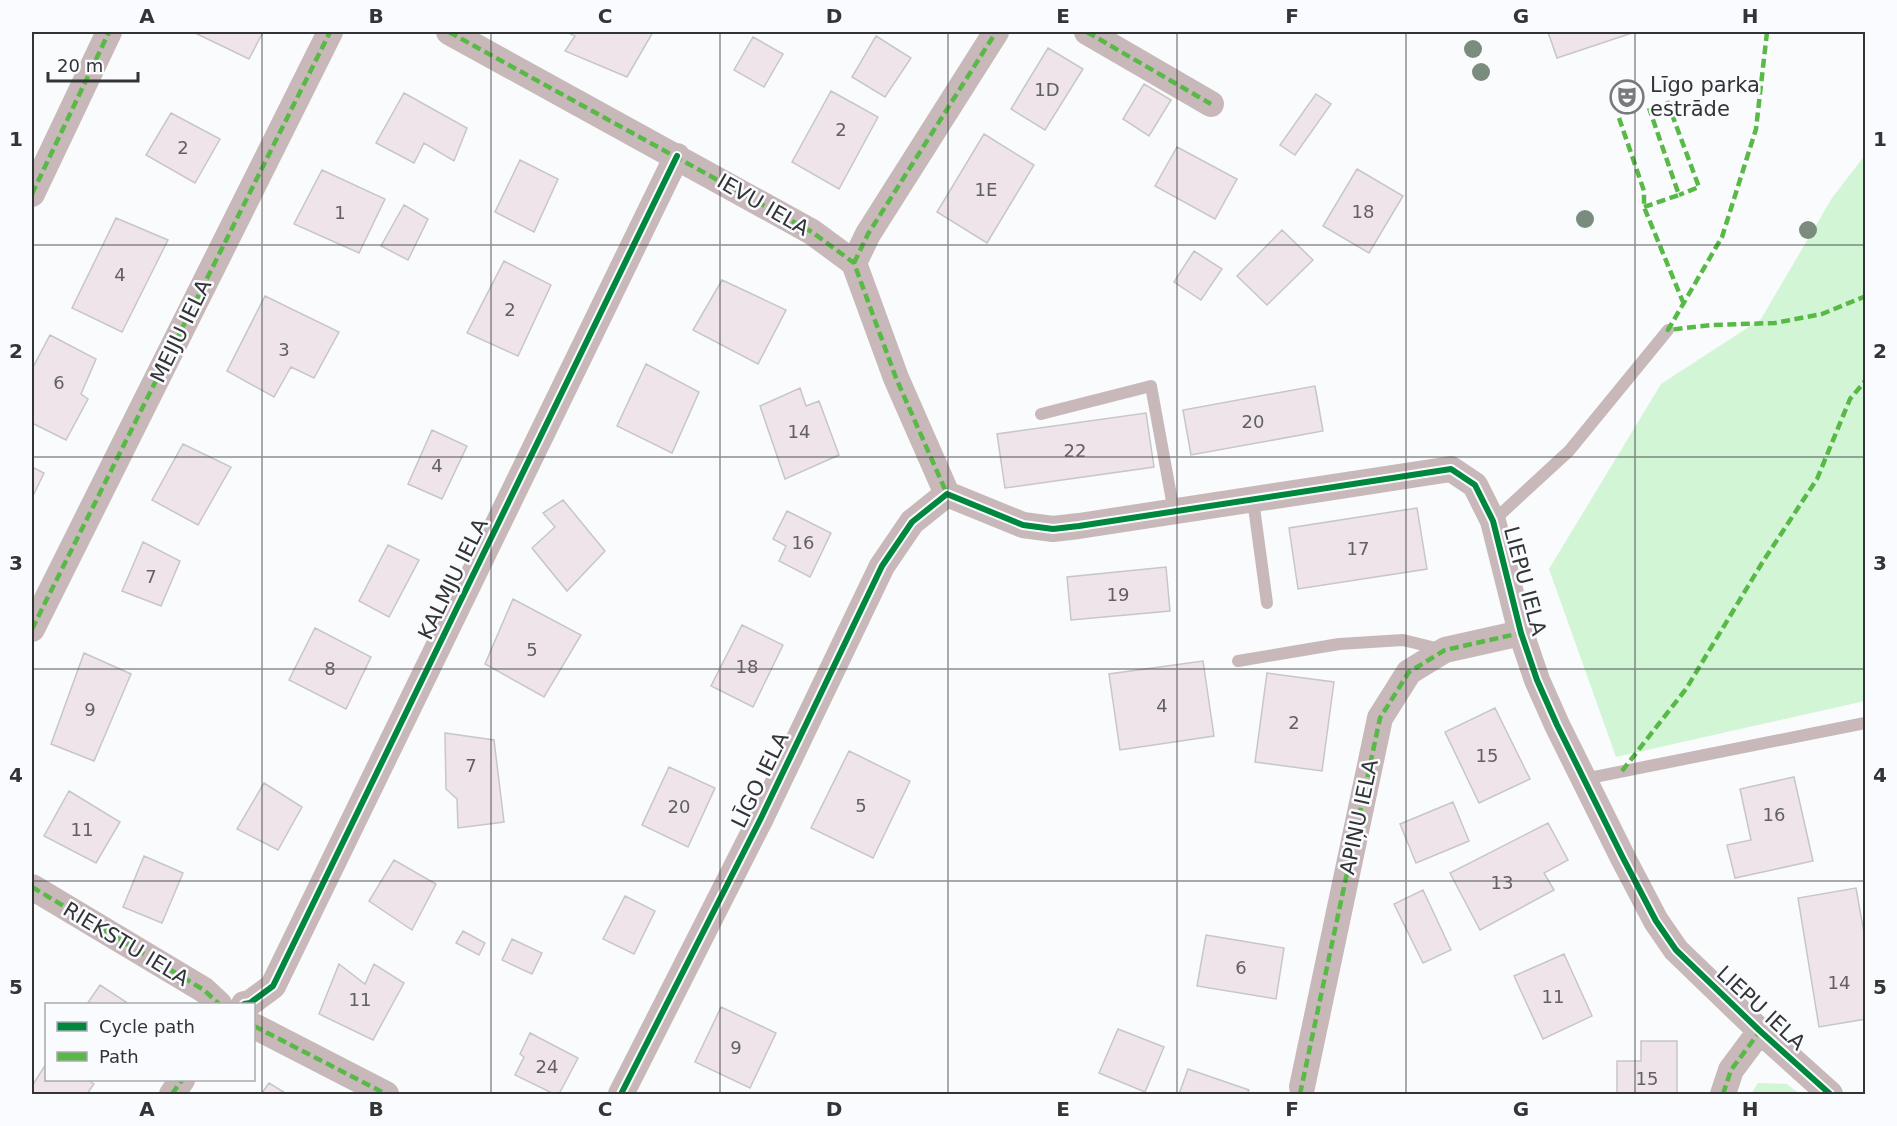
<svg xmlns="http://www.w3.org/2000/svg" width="1897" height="1126" font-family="'DejaVu Sans',sans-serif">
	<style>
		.green { fill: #d2f5d5 }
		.building { fill: #efe4ea; stroke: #c7c6c8; stroke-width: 1.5 }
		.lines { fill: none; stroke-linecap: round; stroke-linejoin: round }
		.service { stroke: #c8b8ba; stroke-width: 12 }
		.minor { stroke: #c8b8ba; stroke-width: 26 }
		.quiet { stroke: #58b947; stroke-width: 4.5; stroke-dasharray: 9 4.5; stroke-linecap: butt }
		.cycleway-casing { stroke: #f9fbfe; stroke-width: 10 }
		.cycleway { stroke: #00873e; stroke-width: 6 }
		.tree { fill: #7a8c7e }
		.grid { fill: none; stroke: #323436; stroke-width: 1.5; stroke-opacity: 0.55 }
		.labels { text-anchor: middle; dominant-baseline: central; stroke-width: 5; stroke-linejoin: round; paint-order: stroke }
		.number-label { font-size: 18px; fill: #616063 }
		.poi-label { font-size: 21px; fill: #323436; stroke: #f9fbfe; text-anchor: start }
		.street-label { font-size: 21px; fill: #323436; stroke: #f9fbfe }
		.neatline { fill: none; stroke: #323436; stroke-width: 2 }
		.grid-label { font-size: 20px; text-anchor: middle; font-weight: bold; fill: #323436 }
	</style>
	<rect width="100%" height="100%" fill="#fafbfd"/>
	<!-- green -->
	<path class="green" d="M 1865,155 L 1865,701 L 1616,757 L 1549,569 L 1661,384 L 1761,319 L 1832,198 Z
		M 1758,1083 L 1787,1084 L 1800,1094 L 1751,1094 Z"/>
	<!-- building -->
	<path class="building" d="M 193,32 L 263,32 L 249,59 Z
		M 566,32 L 653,32 L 627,77 L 565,51 L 575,36 Z
		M 1548,32 L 1635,32 L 1557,58 Z
		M 876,36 L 911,58 L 885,97 L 852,77 Z
		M 753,37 L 783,54 L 764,87 L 734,70 Z
		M 1048,48 L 1083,69 L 1045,130 L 1011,109 Z
		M 1144,84 L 1171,100 L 1149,136 L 1123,119 Z
		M 831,91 L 878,117 L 839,189 L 792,162 Z
		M 404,93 L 467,128 L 454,161 L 424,143 L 414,163 L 376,143 Z
		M 1316,94 L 1331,104 L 1295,155 L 1280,145 Z
		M 171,113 L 220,139 L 195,183 L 146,155 Z
		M 984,134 L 1034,165 L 987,243 L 937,212 Z
		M 1177,147 L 1237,179 L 1215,219 L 1155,186 Z
		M 520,160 L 558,179 L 534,232 L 495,212 Z
		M 1357,169 L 1403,196 L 1369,253 L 1323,226 Z
		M 322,170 L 385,199 L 359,253 L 294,224 Z
		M 404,205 L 428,219 L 408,260 L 381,246 Z
		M 116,218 L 168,240 L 122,332 L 72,308 Z
		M 1282,230 L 1313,260 L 1267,305 L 1237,276 Z
		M 1194,251 L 1222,269 L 1201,300 L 1174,282 Z
		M 504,261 L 551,285 L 518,356 L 467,333 Z
		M 722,280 L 786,310 L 758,364 L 693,330 Z
		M 265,296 L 339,332 L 314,378 L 291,367 L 274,397 L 227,371 Z
		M 50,335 L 96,359 L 81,394 L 88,399 L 66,440 L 32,423 L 32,369 Z
		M 646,364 L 699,392 L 672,453 L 617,426 Z
		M 1315,386 L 1323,431 L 1191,455 L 1183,410 Z
		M 800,388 L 806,406 L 819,401 L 839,455 L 785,479 L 760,406 Z
		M 1146,413 L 1154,467 L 1005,488 L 997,434 Z
		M 432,430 L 467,446 L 442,499 L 408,484 Z
		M 183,444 L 231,467 L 198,525 L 152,500 Z
		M 32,467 L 44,473 L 32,498 Z
		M 563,500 L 605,551 L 567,591 L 532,548 L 555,527 L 543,513 Z
		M 1417,508 L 1427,569 L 1298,589 L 1289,528 Z
		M 787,511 L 831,533 L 810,577 L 779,561 L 786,546 L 773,539 Z
		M 143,542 L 180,561 L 161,606 L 122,591 Z
		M 388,545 L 419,560 L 389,617 L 359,601 Z
		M 1166,567 L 1170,611 L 1071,620 L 1067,577 Z
		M 513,599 L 581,635 L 544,697 L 485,664 Z
		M 742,625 L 783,645 L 753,707 L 711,686 Z
		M 315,628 L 371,657 L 346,709 L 289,680 Z
		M 84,653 L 131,674 L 94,761 L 51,744 Z
		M 1203,661 L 1214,736 L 1120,750 L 1109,674 Z
		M 1267,673 L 1334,682 L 1322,771 L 1255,762 Z
		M 1495,708 L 1530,779 L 1479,803 L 1445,732 Z
		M 445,733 L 494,740 L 504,822 L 458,828 L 457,799 L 446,789 Z
		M 849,751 L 910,781 L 873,858 L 811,828 Z
		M 669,767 L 715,788 L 688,847 L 642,825 Z
		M 1794,777 L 1813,861 L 1735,878 L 1727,845 L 1751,840 L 1740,789 Z
		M 264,783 L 302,807 L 278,850 L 237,829 Z
		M 69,791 L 120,822 L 96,863 L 44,836 Z
		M 1453,802 L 1469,841 L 1416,863 L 1400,824 Z
		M 1548,823 L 1568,860 L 1544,873 L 1554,890 L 1480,930 L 1450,873 Z
		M 144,856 L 183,873 L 162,923 L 123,907 Z
		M 394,860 L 436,884 L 412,930 L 369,901 Z
		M 1856,888 L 1866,944 L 1866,1019 L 1819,1027 L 1798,898 Z
		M 1423,890 L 1451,950 L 1423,963 L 1394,904 Z
		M 625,896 L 655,911 L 634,954 L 603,939 Z
		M 463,931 L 485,943 L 479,955 L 456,943 Z
		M 1206,935 L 1284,948 L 1276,999 L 1197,986 Z
		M 512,939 L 542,953 L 532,974 L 502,960 Z
		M 1564,954 L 1592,1016 L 1543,1039 L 1514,976 Z
		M 339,964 L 365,984 L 374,964 L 404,983 L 373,1040 L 319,1014 Z
		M 100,985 L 129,1004 L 87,1004 Z
		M 721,1007 L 776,1033 L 750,1088 L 695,1062 Z
		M 1118,1029 L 1164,1047 L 1145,1092 L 1099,1073 Z
		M 530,1033 L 578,1058 L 559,1094 L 554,1094 L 515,1075 L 524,1057 L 520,1054 Z
		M 1641,1041 L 1677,1041 L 1677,1094 L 1617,1094 L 1617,1061 L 1641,1061 Z
		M 46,1064 L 46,1080 L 88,1080 L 94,1084 L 87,1094 L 32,1094 L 32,1086 Z
		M 1188,1069 L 1249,1090 L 1247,1094 L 1179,1094 Z
		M 269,1083 L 287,1094 L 261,1094 Z"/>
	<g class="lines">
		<!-- service -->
		<path class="service" d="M 1041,414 L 1151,386 L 1174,512
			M 1253,500 L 1267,603
			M 1493,521 L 1569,451 L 1668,330
			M 1238,661 L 1339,644 L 1403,640 L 1444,650
			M 1584,779 L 1865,723"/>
		<!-- minor -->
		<path class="minor" d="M 449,32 L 812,232 L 854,263 L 896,378 L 947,494
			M 1087,32 L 1211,104
			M 32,194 L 109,32
			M 854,263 L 868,234 L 996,32
			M 947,494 L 1023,525 L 1053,529 L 1079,526 L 1451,469 L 1475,485 L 1493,521 L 1521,633 L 1537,680 L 1557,725 L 1623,858 L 1656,921 L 1676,950 L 1760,1031 L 1830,1094
			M 32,629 L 330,32
			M 32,887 L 204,990 L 219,1004
			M 244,1004 L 250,1003 L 273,986 L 677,156
			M 254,1026 L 386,1094
			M 1302,1087 L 1380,718 L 1409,672 L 1445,650 L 1521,633
			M 172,1094 L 182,1080
			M 621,1094 L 761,818 L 882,566 L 912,522 L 947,494
			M 1723,1094 L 1731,1070 L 1760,1031"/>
		<!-- quiet -->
		<path class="quiet" d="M 449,32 L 812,232 L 854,263 L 896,378 L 947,494
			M 1087,32 L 1211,104
			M 1767,32 L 1756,129 L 1722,237 L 1668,330 L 1712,325 L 1775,323 L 1822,314 L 1866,296
			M 1667,101 L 1699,187 L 1679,195
			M 1619,118 L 1644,191 L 1644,207 L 1683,302
			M 32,194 L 109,32
			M 1644,207 L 1679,195 L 1649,108
			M 854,263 L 868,234 L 996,32
			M 32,629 L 330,32
			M 1622,771 L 1686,689 L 1762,563 L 1817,479 L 1850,399 L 1866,380
			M 32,887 L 204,990 L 219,1004
			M 254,1026 L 386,1094
			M 172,1094 L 182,1080
			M 1300,1094 L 1380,718 L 1409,672 L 1445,650 L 1521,633
			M 1723,1094 L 1731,1070 L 1760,1031"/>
		<!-- cycleway casing -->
		<g class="cycleway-casing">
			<path id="cycleway" d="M 244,1004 L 250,1003 L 273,986 L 677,156
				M 621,1094 L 761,818 L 882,566 L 912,522 L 947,494 L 1023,525 L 1053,529 L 1079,526 L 1451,469 L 1475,485 L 1493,521 L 1521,633 L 1537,680 L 1557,725 L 1623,858 L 1656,921 L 1676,950 L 1760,1031 L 1830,1094"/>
		</g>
		<!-- cycleway -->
		<use href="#cycleway" class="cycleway"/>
	</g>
	<!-- trees -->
	<g class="tree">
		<circle cx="1473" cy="49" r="9"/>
		<circle cx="1481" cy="72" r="9"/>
		<circle cx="1585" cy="219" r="9"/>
		<circle cx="1808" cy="230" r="9"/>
	</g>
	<!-- grid -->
	<path class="grid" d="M 262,32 L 262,1094M 491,32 L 491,1094M 720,32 L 720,1094M 948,32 L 948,1094M 1177,32 L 1177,1094M 1406,32 L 1406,1094M 1635,32 L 1635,1094M 32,245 L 1866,245M 32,457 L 1866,457M 32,669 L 1866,669M 32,881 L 1866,881"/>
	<!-- icons -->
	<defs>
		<g id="theatre-ring" transform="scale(1.725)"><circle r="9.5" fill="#f9fbfe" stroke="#787a7c" stroke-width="1.5"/><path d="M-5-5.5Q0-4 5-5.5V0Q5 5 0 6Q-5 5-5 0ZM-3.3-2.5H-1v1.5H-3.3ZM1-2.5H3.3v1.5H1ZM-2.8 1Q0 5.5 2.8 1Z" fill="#787a7c"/></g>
	</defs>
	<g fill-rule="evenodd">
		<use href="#theatre-ring" x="1627" y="97"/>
	</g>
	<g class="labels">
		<!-- number labels -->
		<g class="number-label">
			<text x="1047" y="89">1D</text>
			<text x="841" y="129">2</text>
			<text x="183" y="147">2</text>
			<text x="986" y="189">1E</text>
			<text x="1363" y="211">18</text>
			<text x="340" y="212">1</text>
			<text x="120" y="274">4</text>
			<text x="510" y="309">2</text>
			<text x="284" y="349">3</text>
			<text x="59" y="382">6</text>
			<text x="1253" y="421">20</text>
			<text x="799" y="431">14</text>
			<text x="1075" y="450">22</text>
			<text x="437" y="465">4</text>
			<text x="803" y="542">16</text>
			<text x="1358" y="548">17</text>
			<text x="151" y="576">7</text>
			<text x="1118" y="594">19</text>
			<text x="532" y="649">5</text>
			<text x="747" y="666">18</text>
			<text x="330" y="668">8</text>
			<text x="1162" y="705">4</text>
			<text x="90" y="709">9</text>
			<text x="1294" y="722">2</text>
			<text x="1487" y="755">15</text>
			<text x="471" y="765">7</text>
			<text x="861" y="805">5</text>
			<text x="679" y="806">20</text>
			<text x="1774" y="814">16</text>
			<text x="82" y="829">11</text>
			<text x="1502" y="882">13</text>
			<text x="1241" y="967">6</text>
			<text x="1839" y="982">14</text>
			<text x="1553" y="996">11</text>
			<text x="360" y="999">11</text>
			<text x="736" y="1047">9</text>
			<text x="547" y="1066">24</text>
			<text x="1647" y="1078">15</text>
		</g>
		<!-- poi labels -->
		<g class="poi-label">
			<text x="1650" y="85">Līgo parka<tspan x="1650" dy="24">estrāde</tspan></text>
		</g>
		<!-- street labels -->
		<g class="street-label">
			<text transform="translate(763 205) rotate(30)">IEVU IELA</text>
			<text transform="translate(181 331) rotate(-64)">MEIJU IELA</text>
			<text transform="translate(453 579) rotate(-64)">KALMJU IELA</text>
			<text transform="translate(1525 581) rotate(75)">LIEPU IELA</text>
			<text transform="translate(760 780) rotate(-64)">LĪGO IELA</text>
			<text transform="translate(1359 817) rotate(-78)">APIŅU IELA</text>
			<text transform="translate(126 944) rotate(31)">RIEKSTU IELA</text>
			<text transform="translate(1761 1008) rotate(43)">LIEPU IELA</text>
		</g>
	</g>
	<!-- border -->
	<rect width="1897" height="1126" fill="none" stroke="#f9fbfe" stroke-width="66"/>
	<!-- legend -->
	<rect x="45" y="1003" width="210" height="78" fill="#f9fbfe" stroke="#a9abae" stroke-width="1.5"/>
	<rect x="57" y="1022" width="30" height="9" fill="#00873e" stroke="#a9abae" stroke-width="1.5"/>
	<text x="99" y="1033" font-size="18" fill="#323436">Cycle path</text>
	<rect x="57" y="1052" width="30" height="9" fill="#58b947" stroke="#a9abae" stroke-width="1.5"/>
	<text x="99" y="1063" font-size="18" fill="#323436">Path</text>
	<!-- scale -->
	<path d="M48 72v9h90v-9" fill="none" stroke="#323436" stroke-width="3"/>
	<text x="57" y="72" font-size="18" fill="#323436" stroke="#f9fbfe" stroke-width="4.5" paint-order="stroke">20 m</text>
	<rect x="33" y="33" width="1831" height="1060" class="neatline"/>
	<g class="grid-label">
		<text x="147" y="23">A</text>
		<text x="376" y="23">B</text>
		<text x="605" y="23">C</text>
		<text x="834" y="23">D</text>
		<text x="1063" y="23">E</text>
		<text x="1292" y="23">F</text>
		<text x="1521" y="23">G</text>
		<text x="1750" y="23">H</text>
		<text x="16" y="146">1</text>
		<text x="1880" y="146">1</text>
		<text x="16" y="358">2</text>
		<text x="1880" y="358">2</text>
		<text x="16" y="570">3</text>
		<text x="1880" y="570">3</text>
		<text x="16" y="782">4</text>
		<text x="1880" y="782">4</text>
		<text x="16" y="994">5</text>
		<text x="1880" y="994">5</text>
		<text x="147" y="1116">A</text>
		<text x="376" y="1116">B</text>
		<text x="605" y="1116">C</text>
		<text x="834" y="1116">D</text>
		<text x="1063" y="1116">E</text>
		<text x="1292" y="1116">F</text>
		<text x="1521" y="1116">G</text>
		<text x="1750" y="1116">H</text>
	</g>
</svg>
